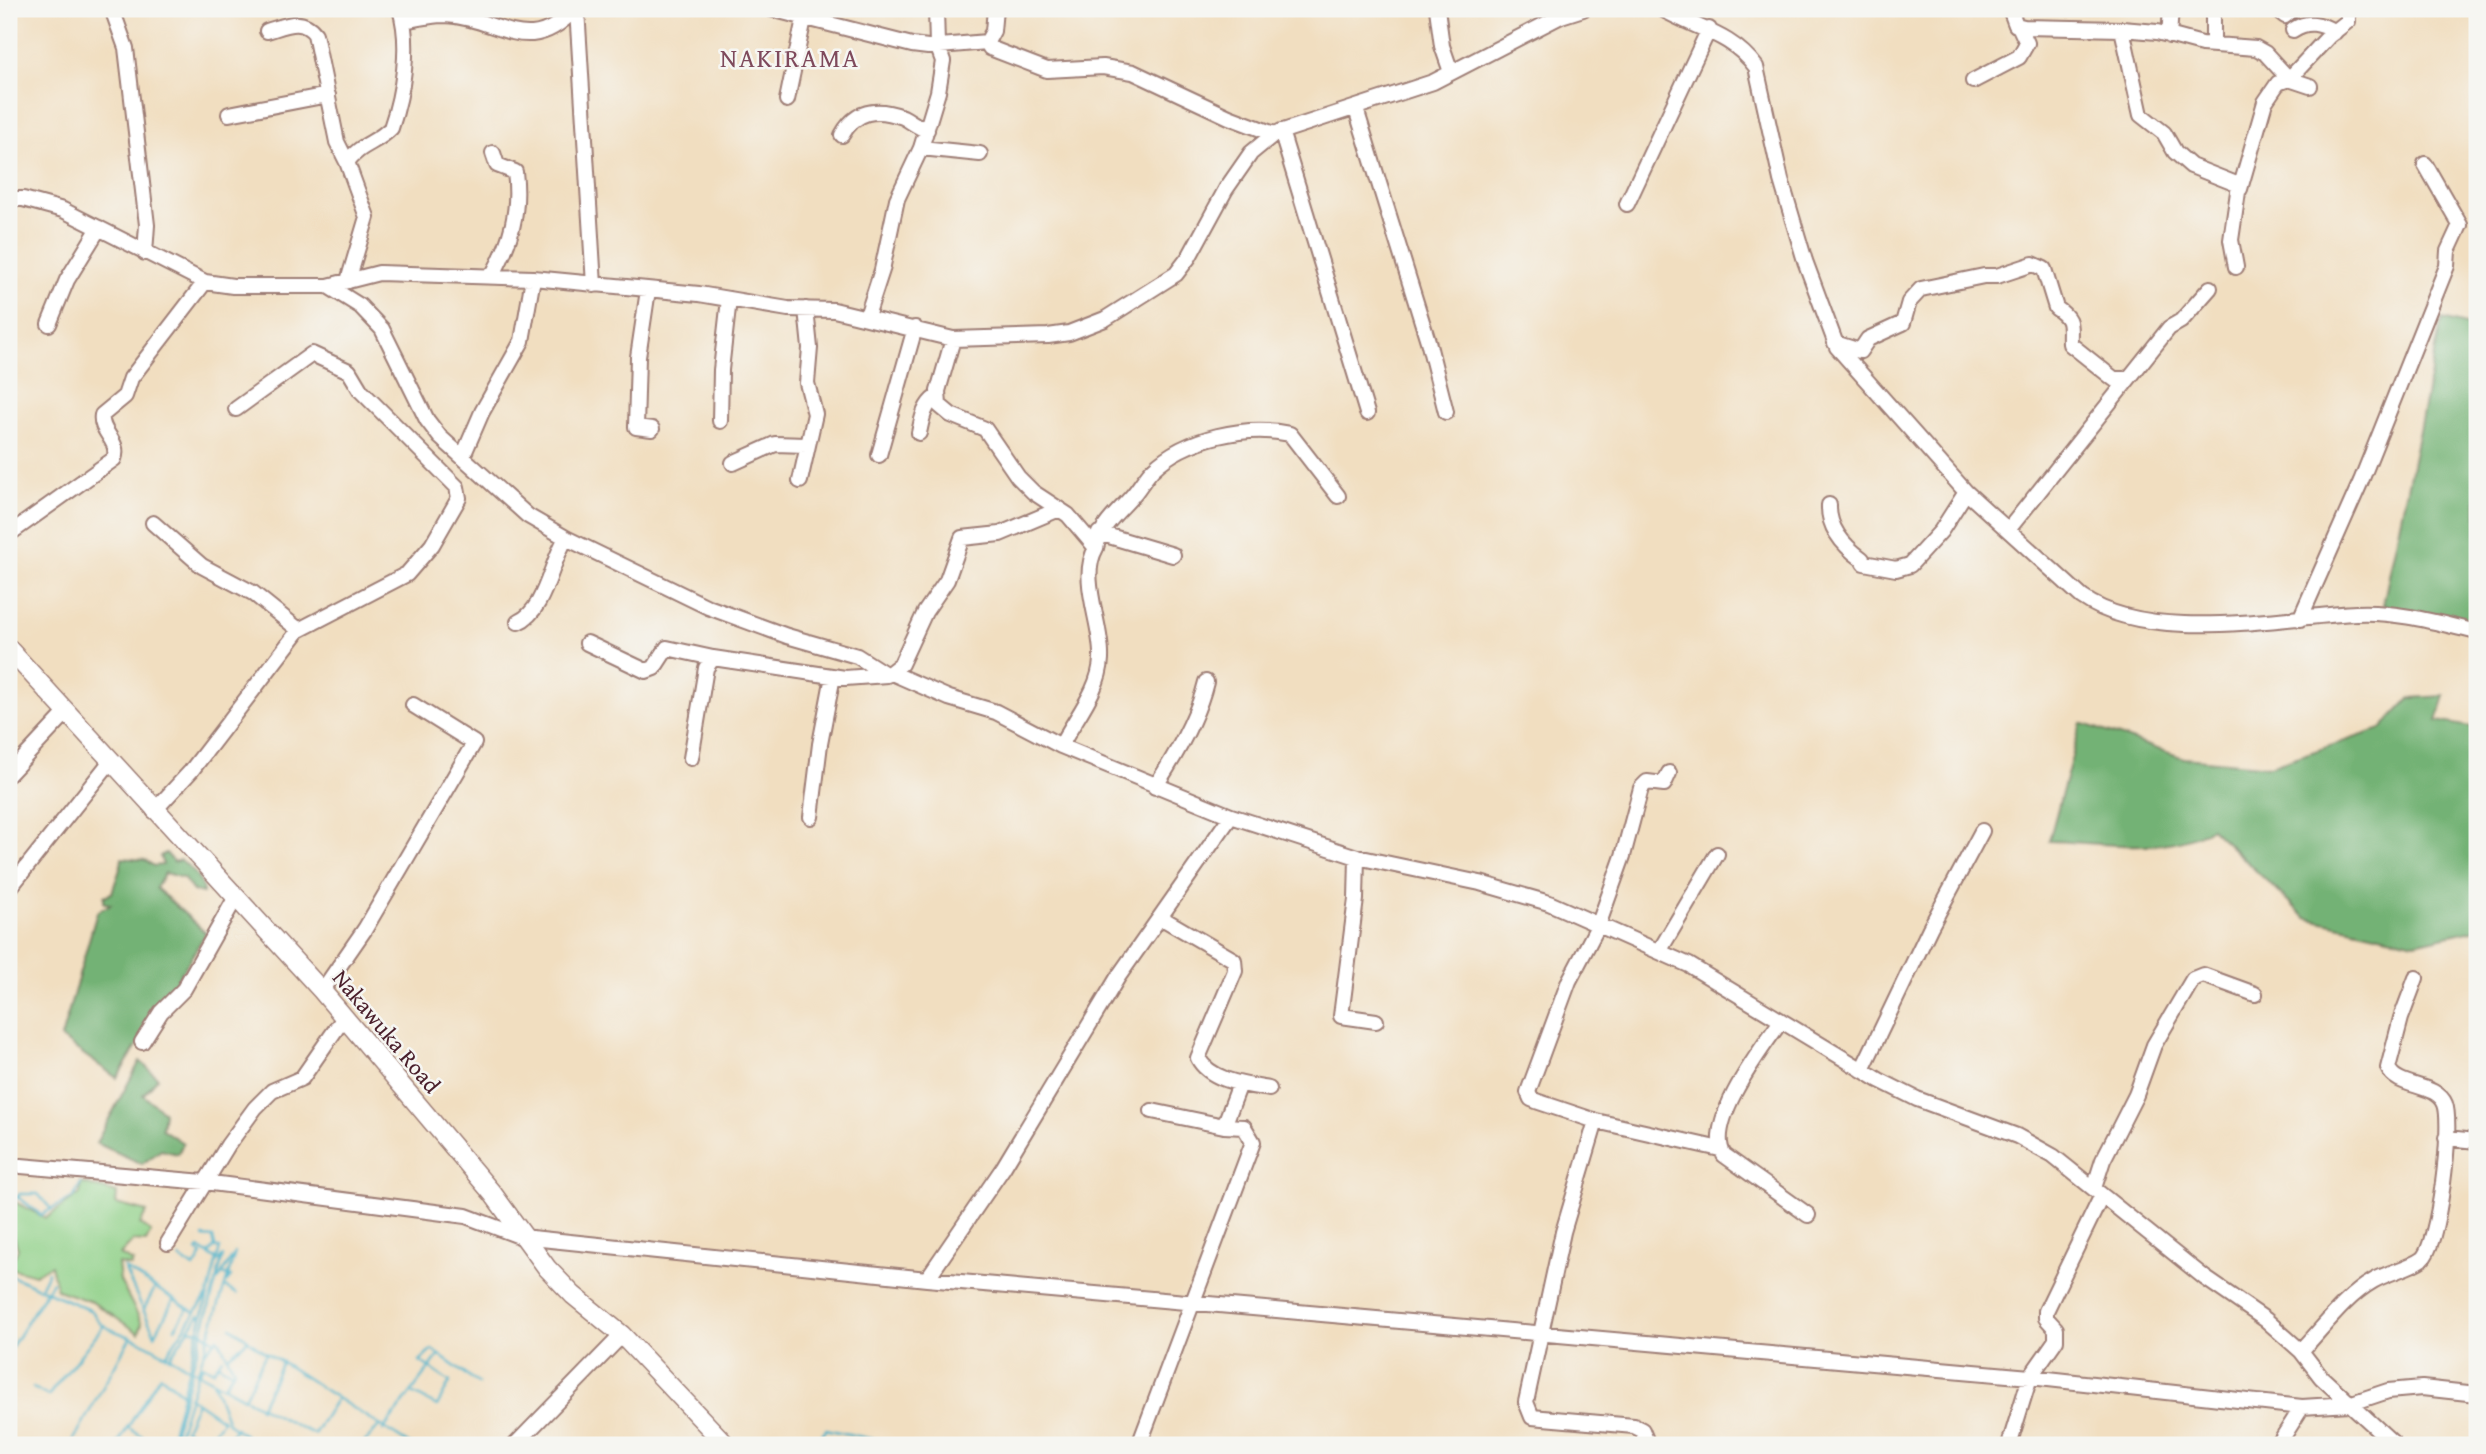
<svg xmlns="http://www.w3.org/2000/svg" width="2486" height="1454" font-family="'Gentium Book Plus',serif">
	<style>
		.green { fill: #8fd087; stroke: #6c7859; stroke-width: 2 }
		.forest { fill: #73b274; stroke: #5e6850; stroke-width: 2 }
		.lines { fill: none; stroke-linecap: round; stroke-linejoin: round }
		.stream { stroke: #48b0c7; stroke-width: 2.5 }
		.minor-casing { stroke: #9e7e76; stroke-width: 18 }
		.major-casing { stroke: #9e7e76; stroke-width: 21 }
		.minor { stroke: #fff; stroke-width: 14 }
		.major { stroke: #fff; stroke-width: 18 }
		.labels { text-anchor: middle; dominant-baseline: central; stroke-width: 5; stroke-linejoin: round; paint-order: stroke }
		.street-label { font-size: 23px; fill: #4a1f2b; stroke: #f6f6f2 }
		.quarter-label { font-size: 26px; letter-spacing: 2px; fill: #7f4a5c; stroke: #f6f6f2 }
	</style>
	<rect width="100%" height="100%" fill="#f6f6f2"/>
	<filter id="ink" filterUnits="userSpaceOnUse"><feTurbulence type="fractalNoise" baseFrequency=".0143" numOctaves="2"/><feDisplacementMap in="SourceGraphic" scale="14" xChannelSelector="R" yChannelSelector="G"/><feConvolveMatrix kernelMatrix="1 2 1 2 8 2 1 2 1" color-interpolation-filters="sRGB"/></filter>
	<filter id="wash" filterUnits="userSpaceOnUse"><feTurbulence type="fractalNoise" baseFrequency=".00686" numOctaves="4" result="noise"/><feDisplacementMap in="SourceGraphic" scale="28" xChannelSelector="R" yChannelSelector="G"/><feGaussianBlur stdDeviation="1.57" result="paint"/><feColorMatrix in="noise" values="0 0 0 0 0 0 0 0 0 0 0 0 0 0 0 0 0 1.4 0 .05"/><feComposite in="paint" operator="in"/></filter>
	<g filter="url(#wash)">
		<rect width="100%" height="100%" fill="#f1dec0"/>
		<!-- green -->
		<path class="green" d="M 81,1183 L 117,1193 L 116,1204 L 147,1212 L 140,1224 L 151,1232 L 146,1242 L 133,1241 L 120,1255 L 133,1262 L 131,1266 L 118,1264 L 120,1281 L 142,1323 L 139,1333 L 92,1302 L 57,1290 L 51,1265 L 35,1275 L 9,1268 L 18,1249 L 14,1237 L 9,1234 L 11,1200 L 46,1218 L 80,1194 Z"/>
		<!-- forest -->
		<path class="forest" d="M 2442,319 L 2477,328 L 2477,624 L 2383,605 Z
			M 2445,696 L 2437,721 L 2477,728 L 2477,929 L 2415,943 L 2306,918 L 2211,828 C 2168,856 2098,842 2049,841 L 2081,723 L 2184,758 L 2270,766 L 2381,729 L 2410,698 Z
			M 166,853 L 174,862 L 180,860 C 192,868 202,879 203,893 L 193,891 L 183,878 L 165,873 L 156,888 L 206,933 L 117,1078 L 61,1038 L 97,912 L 111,904 L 104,903 L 104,896 L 112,893 C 115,880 121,872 122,858 L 145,860 L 154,866 L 163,865 L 160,856 Z
			M 140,1061 L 158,1078 L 143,1095 L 164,1112 L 162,1129 L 183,1143 L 178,1154 L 161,1150 L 142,1164 L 96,1143 Z"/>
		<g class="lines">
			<!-- stream -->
			<path class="stream" d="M 9,1169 L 11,1158
				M 9,1195 L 21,1199 L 41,1215 L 74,1197 L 81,1183
				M 17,1197 L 20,1194 L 38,1194 L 51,1209
				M 203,1237 L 213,1238 L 215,1246 L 209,1254
				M 9,1240 L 9,1241
				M 9,1257 L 12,1249
				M 180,1258 L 194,1268 L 202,1255 L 197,1251 L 199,1248 L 217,1260
				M 222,1274 L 231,1277 L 227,1282
				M 9,1275 L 92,1311 C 95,1315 97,1321 101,1324 C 115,1333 132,1336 146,1344 C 203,1375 257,1407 314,1434 L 337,1398 L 411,1445
				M 218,1280 L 233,1256
				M 41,1286 L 48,1272
				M 225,1287 L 237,1294
				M 174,1299 L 155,1335 L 124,1268 L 194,1312
				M 143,1311 L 155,1288
				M 231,1327 L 248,1339
				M 175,1328 L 188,1308
				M 188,1329 L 200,1331 L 215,1341
				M 9,1351 L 52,1282
				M 205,1352 L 218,1338 L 234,1370 L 224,1386
				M 166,1355 L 206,1297
				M 227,1357 L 248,1340 L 266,1353
				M 169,1358 L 199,1315 L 202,1317
				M 218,1364 L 232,1372
				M 200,1371 L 203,1365 L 213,1371 L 222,1358
				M 213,1381 L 228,1423 L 258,1445
				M 33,1388 L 48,1396 L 104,1325
				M 412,1393 L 437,1406 L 450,1382 L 420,1361 L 432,1350 L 439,1355
				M 245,1396 L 266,1353 L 282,1362
				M 189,1397 L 197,1402
				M 260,1408 L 282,1362 L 337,1398
				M 127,1427 L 150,1441 L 147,1445
				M 383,1430 L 439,1355 L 479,1384
				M 71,1445 L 130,1338
				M 117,1445 L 160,1375 L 183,1394
				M 169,1445 L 220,1248 L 214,1248
				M 171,1445 L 223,1256 L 219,1261
				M 175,1445 L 235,1253
				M 205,1445 L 185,1429 L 197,1402 L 223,1420 L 215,1430 L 212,1442 L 217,1445
				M 222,1445 L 236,1428
				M 362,1445 L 378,1427
				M 815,1445 L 826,1429 L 899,1445"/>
		</g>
	</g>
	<g filter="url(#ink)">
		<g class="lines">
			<!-- minor casing -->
			<g class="minor-casing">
				<path id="minor" d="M 112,9 L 126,48 L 147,225 L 145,253
					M 577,9 L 594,285
					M 771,9 L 912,45 L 928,47 L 987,42 L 990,48 L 1047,70 L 1103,67 L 1133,72 L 1229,117 L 1274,134
					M 1437,9 L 1442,46 L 1451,72
					M 1662,9 C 1696,29 1731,33 1756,67 L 1781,180 L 1805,261 L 1837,347 L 1966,492 L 2082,597 C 2149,644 2279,617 2356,613 C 2397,611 2438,623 2477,632
					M 2010,9 L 2016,25 L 2024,27 L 2122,29 L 2141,115 L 2164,133 L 2175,152 L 2191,166 L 2239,185 L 2231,240 L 2236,267
					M 2276,9 L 2285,16 L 2293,9
					M 404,21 C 418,18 432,15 446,15 C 500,18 528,60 575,9
					M 2122,29 L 2157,32 L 2202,44 L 2256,48 L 2265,53 L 2289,79 L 2310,86
					M 2293,30 C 2308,20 2320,23 2335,32
					M 267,31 C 285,26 302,16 315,34 L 337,142 L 347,162
					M 2169,36 L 2171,9
					M 987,42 L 993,31 L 995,9
					M 2213,44 L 2213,9
					M 1973,81 L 2019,57 L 2027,43 L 2019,26
					M 787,100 L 806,9
					M 1356,109 L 1428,341 L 1446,412
					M 229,114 L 328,95
					M 9,120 L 9,121
					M 1281,131 L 1367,413
					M 842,135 C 855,111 876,107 903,117 C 911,121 917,127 927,130
					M 921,148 L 980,154
					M 2240,189 L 2265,102 L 2278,83 L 2289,79 L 2329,36 L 2348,21 L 2348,9
					M 9,199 L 23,199 L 63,210 L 205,282 L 233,286 L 328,286 L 379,273 L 533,278 L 699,294 L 788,309 L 834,310 L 953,339 L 1048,336 L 1069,333 L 1105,319 L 1176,274 L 1189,257 L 1226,189 L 1251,153 L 1274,134 L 1433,82 L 1561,16 L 1583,9
					M 1627,204 L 1709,29
					M 492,276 C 511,242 520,211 515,172 L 497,165 L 493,153
					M 348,281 L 367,217 L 347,162 C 360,144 377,143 391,128 C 403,93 411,45 400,9
					M 328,286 L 360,306 L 382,329 L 427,420 L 440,437 L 528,516 L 566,538 L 708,607 L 787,636 L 857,656 L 887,675 L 892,673 L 949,698 L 996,712 L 1061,746 L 1231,816 L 1357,857 L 1480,883 L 1549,903 L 1689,965 L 1879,1080 L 1917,1099 L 2017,1136 L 2053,1156 L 2205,1278 L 2266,1320 L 2301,1351 L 2321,1377 L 2395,1445
					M 648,290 L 638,357 L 636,427 L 652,429
					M 867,316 L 882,270 L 897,199 L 921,148 L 938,92 L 943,61 L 937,45 L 936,9
					M 49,324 L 67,280 L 99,228
					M 953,339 L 938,391 L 939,405 L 951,415 L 985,429 L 1018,477 L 1033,492 L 1068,515 L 1096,548 C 1078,579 1103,625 1101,659 C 1100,690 1074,719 1061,746
					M 1835,343 L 1860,351 L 1868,339 L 1903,323 L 1909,302 L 1921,289 L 1984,276 L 1997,276 L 2033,264 L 2044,269 L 2056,308 C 2074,320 2069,325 2070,344 L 2114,379 L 2126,379
					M 720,421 L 721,370 L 729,299
					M 919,433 C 922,419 924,405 936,397
					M 879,455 L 915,328
					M 463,456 L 482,412 L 522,341 L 533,278
					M 733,463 L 775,444 L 806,445
					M 800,481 L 815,414 L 807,383 L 810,348 L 806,309
					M 1829,505 C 1828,528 1844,546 1862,559 L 1864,563 L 1896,569 L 1910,565 L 1941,531 L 1966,492
					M 153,523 L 202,566 L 253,593 L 299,630
					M 2008,530 L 2169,328 L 2181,321 L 2210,288
					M 1099,533 L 1173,555
					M 9,534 L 114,459 C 121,441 99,432 102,415 L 125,396 L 131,378 L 205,282
					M 1096,548 C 1101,524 1118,513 1133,495 C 1140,487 1145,477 1153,469 C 1185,438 1247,424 1290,434 L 1338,496
					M 2300,619 L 2361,481 L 2447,266 L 2448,251 L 2460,225 L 2425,164
					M 518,622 C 545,611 550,564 566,538
					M 587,643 L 646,671 L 654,668 L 667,648 L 713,658
					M 691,758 L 706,668 L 713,658 L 845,678 L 887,675 L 901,664 L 925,612 L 947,580 L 962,538 L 1000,534 L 1057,510
					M 9,774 L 67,712
					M 1155,787 C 1176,755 1197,719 1206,682
					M 154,811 L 191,771 L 299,630 L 407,574 L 432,545 L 459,498 L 457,487 L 361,391 L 349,371 L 312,354 L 236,409
					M 811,817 L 820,744 L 833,676
					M 1357,857 L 1356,899 L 1341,1016 L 1376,1021
					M 9,889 L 110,762
					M 1160,917 L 1234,960 L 1235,971 L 1198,1058 C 1210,1081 1246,1085 1269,1089
					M 1660,950 L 1717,854
					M 322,991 L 365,929 L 474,743 L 413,705
					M 1781,1021 C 1762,1048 1704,1123 1724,1155 L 1808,1215
					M 142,1042 L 161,1012 L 184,989 L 236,897
					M 1862,1070 L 1930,928 L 1982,831
					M 1596,1121 L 1720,1149
					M 1224,1126 L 1240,1084
					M 2446,1138 L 2477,1141
					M 21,1166 L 204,1182 L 466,1216 L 522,1237 L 927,1279 L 2030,1377 L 2302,1407 L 2349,1404 L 2388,1391 L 2422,1388 L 2477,1394
					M 2094,1188 L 2103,1160 L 2136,1095 L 2154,1045 L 2193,979 L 2203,975 L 2255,994
					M 168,1243 L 228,1145 L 255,1108 L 272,1091 L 302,1078 L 343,1019
					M 927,1279 L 1003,1168 L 1118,977 L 1231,816
					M 2301,1351 C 2323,1328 2345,1297 2373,1281 C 2388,1272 2408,1269 2422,1259 C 2439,1244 2453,1125 2445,1104 C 2436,1082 2397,1089 2388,1068 L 2401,1018 L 2416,978
					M 515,1445 L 622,1335
					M 1139,1445 L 1253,1142 L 1244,1127 L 1224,1126 L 1152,1111
					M 1648,1445 L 1642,1430 L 1634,1426 L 1532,1417 L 1526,1402 L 1563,1232 L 1596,1121 L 1536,1101 L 1531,1099 L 1528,1092 L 1569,981 L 1598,926 L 1623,856 L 1641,788 L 1647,782 L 1664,784 L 1669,773
					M 2009,1445 L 2030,1377 L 2056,1340 L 2056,1329 L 2046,1318 L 2046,1311 L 2102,1195
					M 2278,1445 L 2302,1407"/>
			</g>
			<!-- major casing -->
			<g class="major-casing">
				<path id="major" d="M 9,649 L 322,991 L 493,1194 L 547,1268 L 573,1295 L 622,1335 L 726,1445"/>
			</g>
			<!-- minor -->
			<use href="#minor" class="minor"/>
			<!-- major -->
			<use href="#major" class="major"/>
		</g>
	</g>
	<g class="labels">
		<!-- street labels -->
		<g class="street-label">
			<text transform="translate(387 1031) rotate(50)">Nakawuka Road</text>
		</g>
		<!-- quarter labels -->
		<g class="quarter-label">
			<text x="790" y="57">NAKIRAMA</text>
		</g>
	</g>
	<!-- margin -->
	<rect width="2486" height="1454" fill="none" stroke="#f6f6f2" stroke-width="35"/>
</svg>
